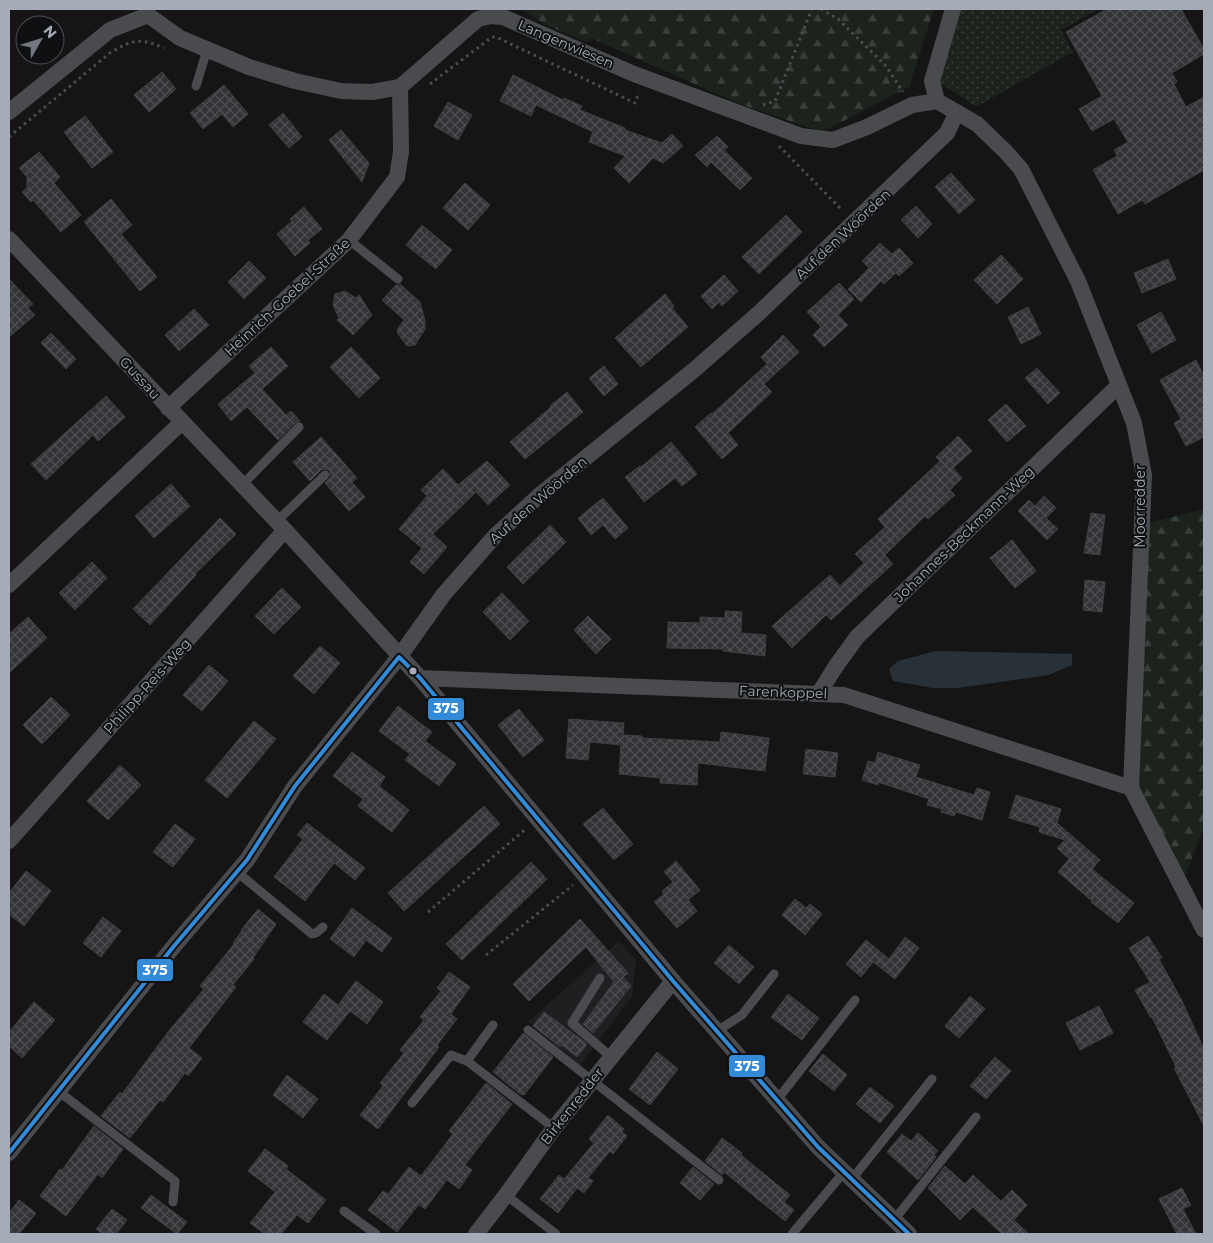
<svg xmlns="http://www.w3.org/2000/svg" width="1213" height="1243" font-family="Montserrat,sans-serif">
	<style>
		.built { fill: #1f1f22 }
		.grass { fill: url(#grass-dots) }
		.forest { fill: url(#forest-firs) }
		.water { fill: #283138 }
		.building { fill: url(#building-cross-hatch); stroke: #3e3f42 }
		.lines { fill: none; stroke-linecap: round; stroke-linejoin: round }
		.path { stroke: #4b4d50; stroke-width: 3; stroke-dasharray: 2.5 4; stroke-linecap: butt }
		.lane { stroke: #494b4f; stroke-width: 9 }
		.street { stroke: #494b4f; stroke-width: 16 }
		.bus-1-casing { stroke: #0f1012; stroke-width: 8 }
		.bus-1 { stroke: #338bd7; stroke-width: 4 }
		.bus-dot { fill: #a5acb8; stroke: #0f1012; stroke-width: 2 }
		.labels { text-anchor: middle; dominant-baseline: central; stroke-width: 4; stroke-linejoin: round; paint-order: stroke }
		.street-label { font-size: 14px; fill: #a5acb8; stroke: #0f1012 }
		.line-badge { stroke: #0f1012; stroke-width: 2 }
		.badge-label { font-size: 14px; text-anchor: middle; font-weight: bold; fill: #fff }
	</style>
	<defs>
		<pattern id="grass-dots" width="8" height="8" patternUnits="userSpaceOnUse" patternTransform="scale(1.25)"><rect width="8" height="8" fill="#1b231c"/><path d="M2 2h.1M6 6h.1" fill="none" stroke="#39403b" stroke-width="1.8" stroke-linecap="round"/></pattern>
		<pattern id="forest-firs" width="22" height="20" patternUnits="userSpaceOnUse" patternTransform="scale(1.25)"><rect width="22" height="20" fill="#1b231c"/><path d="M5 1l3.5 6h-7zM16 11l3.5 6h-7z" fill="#39403b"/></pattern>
		<pattern id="building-cross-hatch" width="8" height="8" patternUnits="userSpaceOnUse" patternTransform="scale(1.25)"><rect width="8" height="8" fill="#343437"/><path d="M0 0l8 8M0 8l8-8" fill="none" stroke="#4e4f52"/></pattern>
	</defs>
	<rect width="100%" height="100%" fill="#151516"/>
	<!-- built -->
	<path class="built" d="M 619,941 L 636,960 L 632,997 L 580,1065 L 528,1022 Z"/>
	<!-- grass -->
	<path class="grass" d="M 960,9 L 1098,9 L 1061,30 L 1073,52 L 976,107 L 939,82 Z"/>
	<!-- forest -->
	<path class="forest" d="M 523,9 L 934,9 L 909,87 L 822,132 L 740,104 L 593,39 L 586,42 L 544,24 Z
		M 1204,509 L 1204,826 L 1182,885 L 1131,788 L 1141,525 Z"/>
	<!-- water -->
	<path class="water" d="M 936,651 L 1072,654 L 1072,665 L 1049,675 L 957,688 L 933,688 L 893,681 L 889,669 L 898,661 Z"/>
	<!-- building -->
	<path class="building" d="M 1107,9 L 1181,9 L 1204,49 L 1204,54 L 1172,73 L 1177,82 L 1174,84 L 1186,107 L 1204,97 L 1204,170 L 1145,204 L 1142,200 L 1118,214 L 1093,170 L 1117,156 L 1114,150 L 1128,142 L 1114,119 L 1092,131 L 1079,109 L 1102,96 L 1066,32 Z
		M 162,72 L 176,89 L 149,112 L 134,95 Z
		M 513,75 L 563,100 L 564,98 L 582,106 L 580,110 L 625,128 L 625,130 L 662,143 L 672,134 L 683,146 L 663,163 L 653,158 L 629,183 L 614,168 L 625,156 L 589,142 L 593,132 L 536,105 L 531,116 L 500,101 Z
		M 224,85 L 248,114 L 233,127 L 222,114 L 203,129 L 190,113 Z
		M 448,102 L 472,115 L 458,140 L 434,126 Z
		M 283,113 L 302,137 L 289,148 L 269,125 Z
		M 85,116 L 113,152 L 92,168 L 64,132 Z
		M 341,130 L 369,163 L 362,182 L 329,140 Z
		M 717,136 L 728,147 L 724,150 L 752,178 L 740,190 L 711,162 L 707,167 L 695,155 Z
		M 39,152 L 60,177 L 54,183 L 81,215 L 61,232 L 33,200 L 31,202 L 22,192 L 27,188 L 27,177 L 19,168 Z
		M 951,173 L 975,200 L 959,214 L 935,187 Z
		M 465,183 L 490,205 L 468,230 L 443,208 Z
		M 111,199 L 132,225 L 121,234 L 157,277 L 140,291 L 84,222 Z
		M 916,206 L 932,224 L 918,238 L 901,220 Z
		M 304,207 L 322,229 L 308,240 L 310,243 L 295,256 L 277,234 L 292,221 L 290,219 Z
		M 786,215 L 802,232 L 759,274 L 742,257 Z
		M 422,225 L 452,250 L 436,269 L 406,245 Z
		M 880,243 L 892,254 L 899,248 L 913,263 L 899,276 L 896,273 L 884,284 L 881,281 L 861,302 L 848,289 L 869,268 L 862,261 Z
		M 1001,255 L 1023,279 L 997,304 L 974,280 Z
		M 1168,259 L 1176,279 L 1142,293 L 1134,273 Z
		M 249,261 L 266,278 L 244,299 L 228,282 Z
		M 724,275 L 738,291 L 722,306 L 719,302 L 712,309 L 701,296 Z
		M 9,279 L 33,304 L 28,308 L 35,315 L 9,337 Z
		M 839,283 L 854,299 L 838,315 L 848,325 L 824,347 L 813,335 L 821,327 L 807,312 Z
		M 396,285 L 401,285 L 420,302 L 425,321 L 425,329 L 415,345 L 407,346 L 398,334 L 397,330 L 404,320 L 382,300 Z
		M 345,291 L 356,298 L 359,295 L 372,315 L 353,335 L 337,320 L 339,318 L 333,305 L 335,294 Z
		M 665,294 L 674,306 L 672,308 L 688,327 L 641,367 L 615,338 Z
		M 1028,307 L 1041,334 L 1021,344 L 1008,317 Z
		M 194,309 L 209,325 L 179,351 L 165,335 Z
		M 1161,312 L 1176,340 L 1152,353 L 1137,325 Z
		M 51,333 L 76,359 L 66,369 L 41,343 Z
		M 783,335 L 799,352 L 764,384 L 772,392 L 728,433 L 738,445 L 722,459 L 695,427 L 711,413 L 712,414 L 767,364 L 761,357 Z
		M 271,347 L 288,366 L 262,389 L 286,415 L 291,411 L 300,421 L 295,423 L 278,440 L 247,407 L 231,421 L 218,404 L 255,373 L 249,366 Z
		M 351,347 L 380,378 L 359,398 L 330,367 Z
		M 1196,360 L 1204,376 L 1204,437 L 1186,446 L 1174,423 L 1181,419 L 1160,380 Z
		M 604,366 L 618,384 L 604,396 L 589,378 Z
		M 1037,368 L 1060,393 L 1048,404 L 1025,378 Z
		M 567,392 L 583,412 L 525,459 L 510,442 L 551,407 L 550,406 Z
		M 106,396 L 125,417 L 98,441 L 93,435 L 46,480 L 31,464 Z
		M 1006,404 L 1026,426 L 1007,442 L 988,420 Z
		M 958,436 L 972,451 L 953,468 L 962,478 L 950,490 L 955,495 L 928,519 L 925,516 L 885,555 L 893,564 L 831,620 L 826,615 L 792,648 L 772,626 L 830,575 L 840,586 L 864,563 L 855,554 L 885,527 L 878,519 L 940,461 L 936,457 Z
		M 321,437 L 357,478 L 352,482 L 365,497 L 349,511 L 325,483 L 331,477 L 329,470 L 324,469 L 321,470 L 310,481 L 293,462 Z
		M 671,442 L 697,474 L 682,486 L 675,478 L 644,502 L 625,477 L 640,466 L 641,467 Z
		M 487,461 L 510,485 L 488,505 L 476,492 L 433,534 L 447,547 L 424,574 L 410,562 L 422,548 L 399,529 L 427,496 L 421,490 L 443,469 L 458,485 Z
		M 171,484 L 190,506 L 154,538 L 135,516 Z
		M 1044,496 L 1056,508 L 1046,518 L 1058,529 L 1047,540 L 1018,511 L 1029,500 L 1035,506 Z
		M 603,498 L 628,528 L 615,539 L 603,525 L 591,535 L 578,518 Z
		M 1091,513 L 1105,515 L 1100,555 L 1084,553 Z
		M 220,518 L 236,534 L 195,574 L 196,575 L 150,625 L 133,609 Z
		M 550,525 L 566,542 L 523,584 L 507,567 Z
		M 1012,540 L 1036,571 L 1015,588 L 990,558 Z
		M 92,562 L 107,578 L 75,610 L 59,593 Z
		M 1085,580 L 1105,582 L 1102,612 L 1083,610 Z
		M 282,588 L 301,607 L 274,634 L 255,616 Z
		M 502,593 L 529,621 L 510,640 L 483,612 Z
		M 725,611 L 742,612 L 741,633 L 766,635 L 765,656 L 723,651 L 723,649 L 667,648 L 668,622 L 700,623 L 700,617 L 725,618 Z
		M 588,616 L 611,639 L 596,654 L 574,630 Z
		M 28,617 L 47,638 L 9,673 L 9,634 Z
		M 320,646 L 340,663 L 314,694 L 293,676 Z
		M 209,665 L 228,681 L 202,711 L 183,695 Z
		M 51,697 L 70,715 L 42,744 L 23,725 Z
		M 398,706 L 432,732 L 425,741 L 456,764 L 439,786 L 405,760 L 410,754 L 379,731 Z
		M 519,709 L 544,740 L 523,757 L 498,725 Z
		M 569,719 L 624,723 L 623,735 L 642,736 L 642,738 L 720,742 L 721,732 L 769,738 L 765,771 L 698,763 L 697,785 L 660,783 L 660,778 L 619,774 L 621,745 L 590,742 L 588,760 L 566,758 Z
		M 254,721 L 276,739 L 227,798 L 205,780 Z
		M 806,749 L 838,753 L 835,777 L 803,774 Z
		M 352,752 L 385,777 L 379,786 L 409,810 L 392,832 L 358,806 L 363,799 L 333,776 Z
		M 878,752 L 920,765 L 916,777 L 974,795 L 977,788 L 990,792 L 982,820 L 956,812 L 954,816 L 941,812 L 942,809 L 927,805 L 929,799 L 878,782 L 878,785 L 862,780 L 868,761 L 875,763 Z
		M 120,765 L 141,785 L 108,820 L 87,801 Z
		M 1016,795 L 1061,809 L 1057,823 L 1100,860 L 1092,869 L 1134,903 L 1118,923 L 1091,902 L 1092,901 L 1058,872 L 1069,859 L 1057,848 L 1065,840 L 1039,832 L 1040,827 L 1009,818 Z
		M 484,806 L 500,824 L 404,911 L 388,893 Z
		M 603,808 L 633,844 L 614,860 L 583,824 Z
		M 307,823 L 365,868 L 355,880 L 334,863 L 305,901 L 274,877 L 303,839 L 297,835 Z
		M 175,824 L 195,839 L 173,867 L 153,852 Z
		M 676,861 L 700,890 L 688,900 L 697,911 L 677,928 L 654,902 L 664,894 L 662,891 L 673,882 L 664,872 Z
		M 531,862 L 547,879 L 462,960 L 446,944 Z
		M 26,871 L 51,891 L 24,926 L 9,914 L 9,893 Z
		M 795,899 L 806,908 L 810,904 L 822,914 L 805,935 L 782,915 Z
		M 352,908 L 392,938 L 382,952 L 366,940 L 354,957 L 330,939 Z
		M 258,909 L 276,924 L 253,958 L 254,959 L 233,985 L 236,987 L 189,1048 L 202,1058 L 188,1076 L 185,1073 L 163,1102 L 160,1100 L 130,1138 L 101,1116 L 120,1092 L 122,1094 L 168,1032 L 204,989 L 200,986 L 234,944 L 233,943 L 242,931 L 241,930 Z
		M 103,917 L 121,931 L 101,957 L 83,943 Z
		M 580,919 L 628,973 L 623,977 L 631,986 L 593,1033 L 583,1024 L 614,982 L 586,947 L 529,1001 L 513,984 Z
		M 1148,936 L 1162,958 L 1159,959 L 1182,1001 L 1204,1049 L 1204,1126 L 1174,1068 L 1176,1067 L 1152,1017 L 1151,1018 L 1135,990 L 1150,982 L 1129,948 Z
		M 905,937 L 919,948 L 895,979 L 873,962 L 861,977 L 846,964 L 866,940 L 889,959 Z
		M 729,945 L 754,967 L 739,984 L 714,963 Z
		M 449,972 L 470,987 L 451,1014 L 457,1019 L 437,1045 L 439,1047 L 378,1129 L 360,1115 L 383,1086 L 380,1083 L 404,1053 L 400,1050 L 424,1020 L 420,1017 L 441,991 L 437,988 Z
		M 356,981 L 383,1002 L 367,1024 L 350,1011 L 327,1040 L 303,1022 L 324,994 L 338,1005 Z
		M 788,994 L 819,1018 L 802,1040 L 771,1017 Z
		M 970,996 L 985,1009 L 959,1038 L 945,1026 Z
		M 34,1002 L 55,1020 L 22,1058 L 9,1046 L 9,1032 Z
		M 1099,1006 L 1113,1033 L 1080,1050 L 1066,1023 Z
		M 544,1012 L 586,1043 L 586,1046 L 577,1057 L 562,1045 L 560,1047 L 533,1026 Z
		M 523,1033 L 553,1057 L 524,1095 L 520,1094 L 493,1072 Z
		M 657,1052 L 678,1069 L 650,1105 L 629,1089 Z
		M 823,1054 L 847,1075 L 834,1091 L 809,1071 Z
		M 995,1057 L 1011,1071 L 986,1099 L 970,1086 Z
		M 287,1075 L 318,1099 L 303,1118 L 273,1095 Z
		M 486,1083 L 512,1104 L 465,1165 L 472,1170 L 459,1189 L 447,1180 L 425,1209 L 419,1204 L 397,1232 L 368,1210 L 383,1191 L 388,1194 L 409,1167 L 421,1176 L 453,1134 L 449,1131 Z
		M 870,1087 L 894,1106 L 880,1123 L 856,1104 Z
		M 608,1115 L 624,1129 L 622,1132 L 627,1136 L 613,1154 L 610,1151 L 588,1178 L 593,1181 L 584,1193 L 577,1188 L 558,1213 L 540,1199 L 559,1175 L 564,1179 L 594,1143 L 589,1139 Z
		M 94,1126 L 123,1149 L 102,1178 L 98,1174 L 66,1216 L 40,1196 L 60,1169 L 62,1170 Z
		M 918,1133 L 938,1151 L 934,1155 L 936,1157 L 918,1180 L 887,1152 L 902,1134 L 911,1141 Z
		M 722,1138 L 742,1153 L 741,1155 L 790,1195 L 784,1202 L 794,1210 L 785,1221 L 724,1172 L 722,1175 L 705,1161 Z
		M 265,1149 L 288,1166 L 286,1169 L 326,1200 L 308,1223 L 297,1215 L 281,1234 L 265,1234 L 250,1223 L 275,1192 L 248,1171 Z
		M 945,1166 L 965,1184 L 973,1175 L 1001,1201 L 1012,1190 L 1027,1205 L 1014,1220 L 1029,1234 L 1002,1234 L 973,1207 L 960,1220 L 928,1188 Z
		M 693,1167 L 714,1184 L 700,1200 L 680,1183 Z
		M 1182,1188 L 1191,1205 L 1183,1209 L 1196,1234 L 1177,1234 L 1159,1199 Z
		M 151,1195 L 187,1222 L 177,1234 L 141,1208 Z
		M 19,1200 L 36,1213 L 19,1234 L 9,1234 L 9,1213 Z
		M 112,1209 L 127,1220 L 116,1234 L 103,1234 L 96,1229 Z"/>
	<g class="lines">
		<!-- path -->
		<path class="path" d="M 821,9 L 838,19 L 886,66 L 903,92
			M 430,84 L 492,37 L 496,37 L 635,103 L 639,92
			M 763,105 L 775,101 L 812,9
			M 9,137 L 111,52 C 134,39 140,38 164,48
			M 779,146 L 843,211
			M 428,912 L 527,828
			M 486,955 L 573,885"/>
		<!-- lane -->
		<path class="lane" d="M 196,86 L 207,50
			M 349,240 L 398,279
			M 242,485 L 299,427
			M 276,522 L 325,475
			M 237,872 L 312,934 L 316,933 L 323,927
			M 600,978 L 572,1023 L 611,1057
			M 493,1025 L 467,1061 L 554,1128
			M 528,1030 L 719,1180
			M 717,1031 L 742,1015 L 774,974
			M 58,1091 L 175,1181 L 173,1202
			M 777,1100 L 855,1000
			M 412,1103 L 451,1055 L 467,1061
			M 852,1179 L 932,1079
			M 506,1195 L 556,1234
			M 344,1211 L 376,1234
			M 894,1220 L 976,1117
			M 792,1234 L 844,1172"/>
		<!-- street -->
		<path class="street" d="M 148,15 L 180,38 L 249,67 L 295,81 L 341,91 L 372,92 L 400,87 L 478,19 L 491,16 L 503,17 L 634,74 L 801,136 L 833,140 L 867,127 L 912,105 L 937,101
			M 937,101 L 977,124 L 1006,152 L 1021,169 L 1078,281 L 1134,423 L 1144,475 L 1131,788 L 1204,930
			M 937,101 L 932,81 L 953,9
			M 9,112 L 110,30 L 148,15
			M 9,239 L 285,530 L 420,678 L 673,981 L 818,1147 L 909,1234
			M 168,408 L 349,240 L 397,177 L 401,152 L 400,87
			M 9,585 L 182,422
			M 420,678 L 844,695 L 1131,788
			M 819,693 L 836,666 L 857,637 L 1119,385
			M 9,841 L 285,530
			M 9,1153 L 174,946 L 247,860 L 295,786 L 399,657 L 444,594 L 495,536 L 541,494 L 694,370 L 760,312 L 947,133 L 957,112
			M 476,1234 L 506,1195 L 554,1128 L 673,981"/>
		<!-- bus-1 casing -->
		<g class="bus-1-casing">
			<path id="bus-1" d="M 9,1153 L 174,946 L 247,860 L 295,786 L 399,657 L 420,678 L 673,981 L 818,1147 L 909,1234"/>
		</g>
		<!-- bus-1 -->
		<use href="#bus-1" class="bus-1"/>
	</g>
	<!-- markers -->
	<circle class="bus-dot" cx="413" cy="671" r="4.5"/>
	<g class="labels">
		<!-- street labels -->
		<g class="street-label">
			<text transform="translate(566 44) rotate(23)">Langenwiesen</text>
			<text transform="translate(843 234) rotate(-43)">Auf den Wöörden</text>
			<text transform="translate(287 297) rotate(-43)">Heinrich-Goebel-Straße</text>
			<text transform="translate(140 378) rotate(47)">Gussau</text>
			<text transform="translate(538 500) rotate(-41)">Auf den Wöörden</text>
			<text transform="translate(1140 506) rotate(-90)">Moorredder</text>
			<text transform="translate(964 534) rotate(-44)">Johannes-Beckmann-Weg</text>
			<text transform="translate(147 686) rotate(-48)">Philipp-Reis-Weg</text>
			<text transform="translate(783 692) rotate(2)">Farenkoppel</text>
			<text transform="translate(572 1106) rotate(-52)">Birkenredder</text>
		</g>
	</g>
	<g class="line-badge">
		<rect x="427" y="697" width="38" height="24" rx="5" fill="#338bd7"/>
		<rect x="136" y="958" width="38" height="24" rx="5" fill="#338bd7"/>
		<rect x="728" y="1054" width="38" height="24" rx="5" fill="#338bd7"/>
	</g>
	<g class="badge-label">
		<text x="446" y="713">375</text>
		<text x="155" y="975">375</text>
		<text x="747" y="1071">375</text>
	</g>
	<!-- border -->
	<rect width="1213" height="1243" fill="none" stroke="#a5acb8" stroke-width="20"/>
	<!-- north arrow -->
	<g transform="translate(40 40) rotate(51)"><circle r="24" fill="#0f1012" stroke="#4b4e54"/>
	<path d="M0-4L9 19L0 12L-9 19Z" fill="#73777f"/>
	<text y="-8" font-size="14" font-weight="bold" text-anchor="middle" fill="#a5acb8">N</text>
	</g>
</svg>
